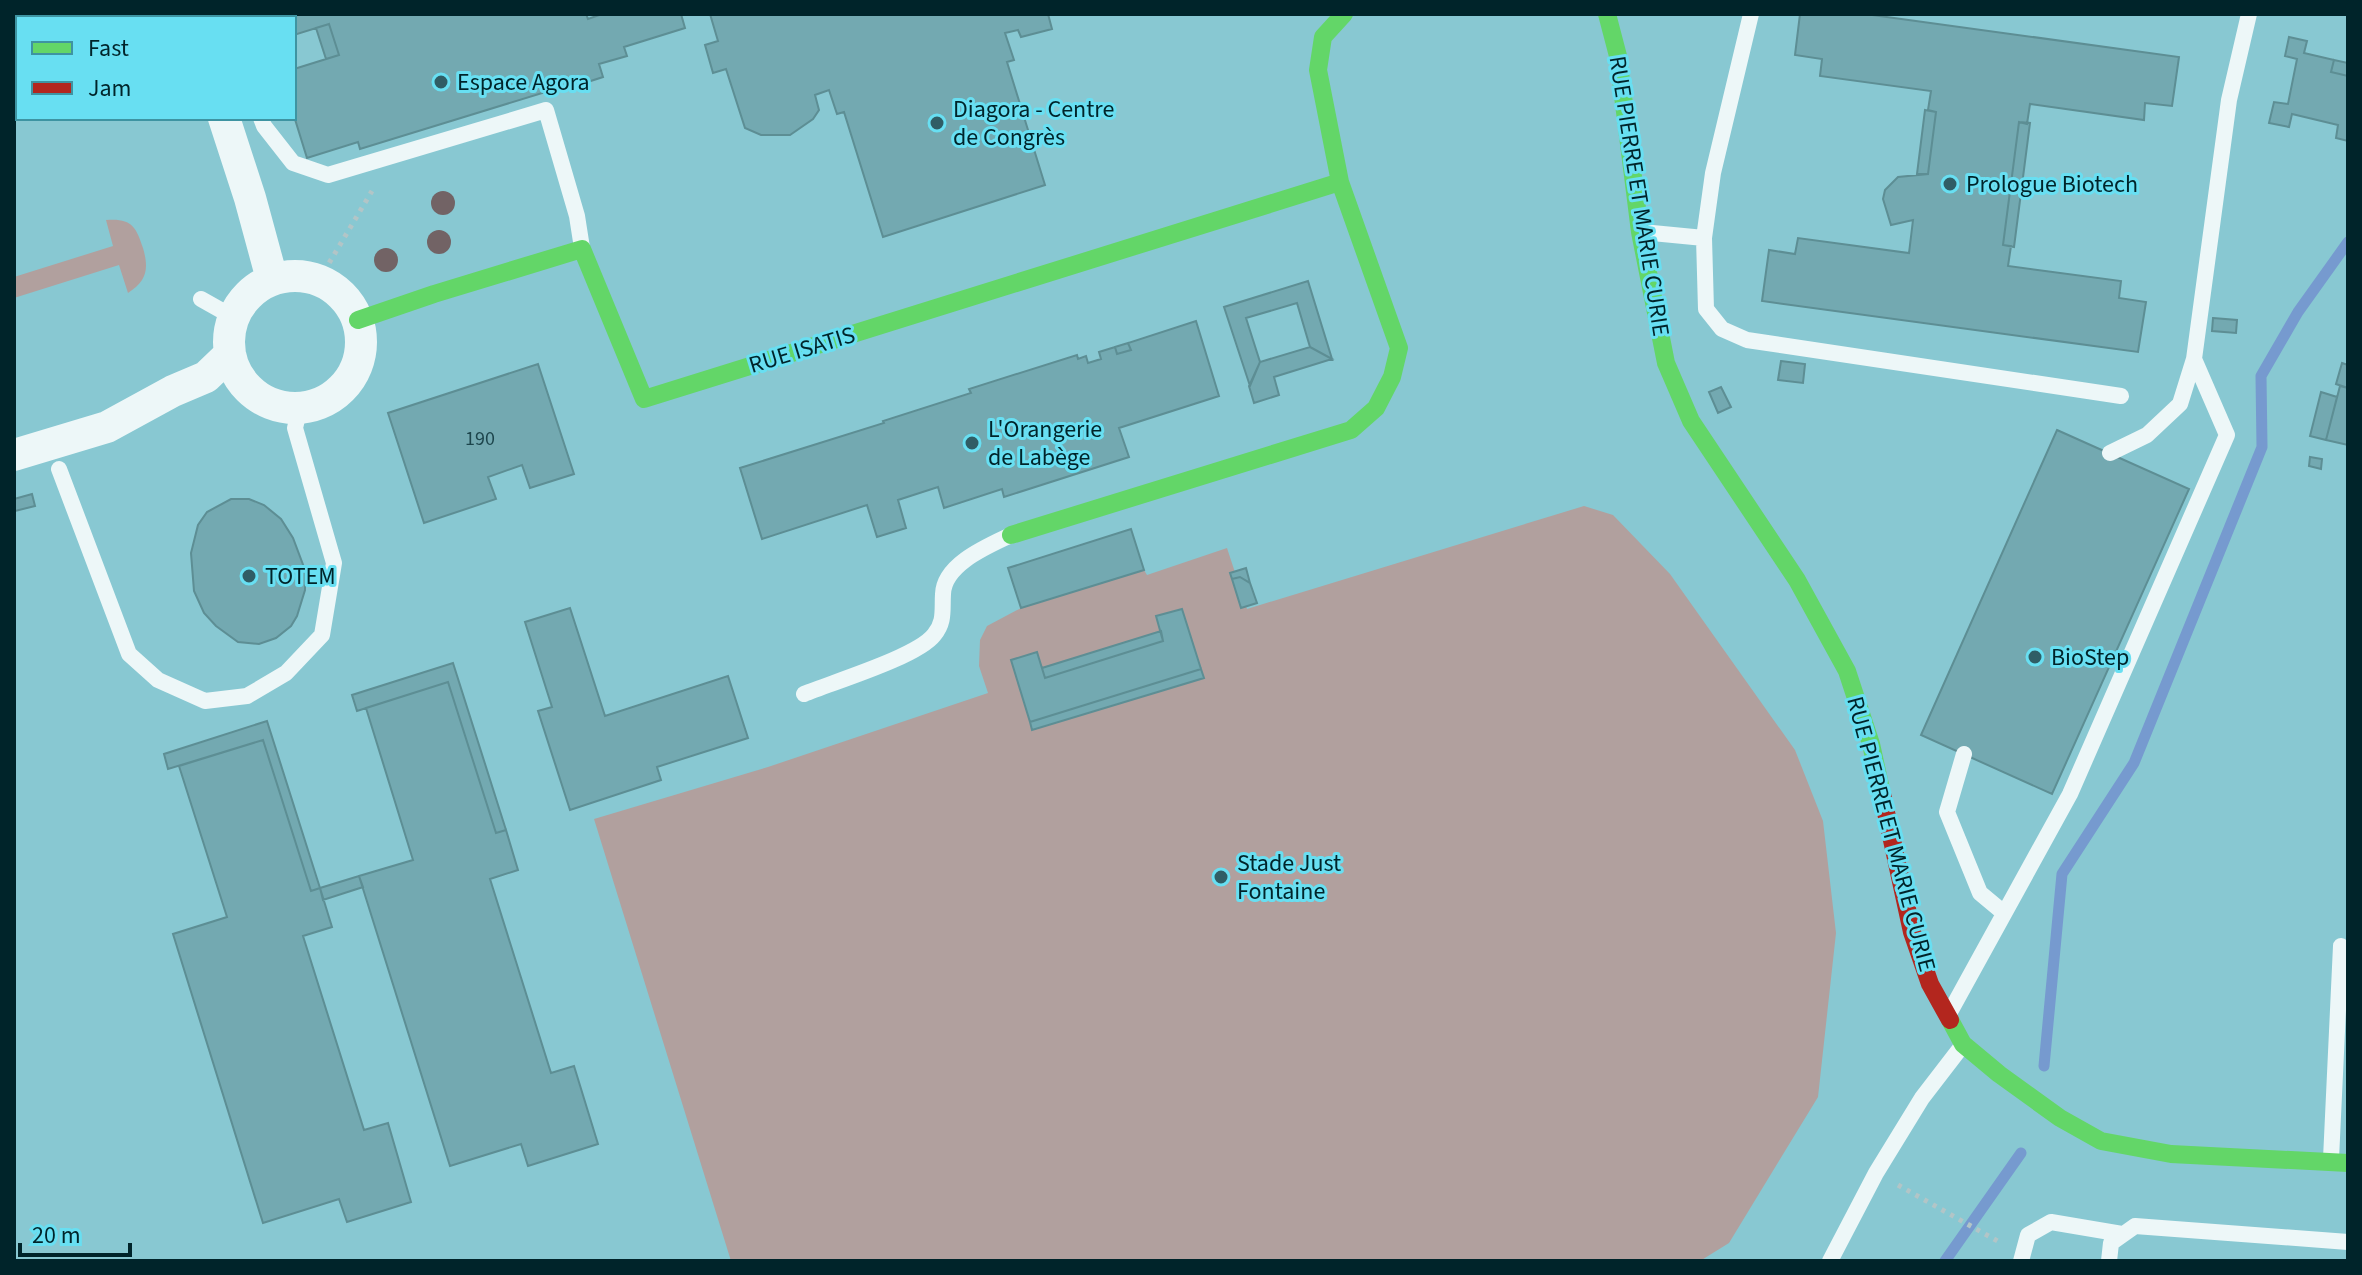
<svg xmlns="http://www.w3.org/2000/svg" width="2362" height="1275" font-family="'Source Sans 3',sans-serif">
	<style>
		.green { fill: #b1a09e }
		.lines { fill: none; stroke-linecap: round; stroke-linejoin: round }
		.stream { stroke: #769acf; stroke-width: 11 }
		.building { fill: #73a9b1; stroke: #5d8e94; stroke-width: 2 }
		.path { stroke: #b2c5c7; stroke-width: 5; stroke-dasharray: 4 6; stroke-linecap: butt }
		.lane { stroke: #edf7f8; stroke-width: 16 }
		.street { stroke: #edf7f8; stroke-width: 32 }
		.fast { stroke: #63d668; stroke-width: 18 }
		.jam { stroke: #b3261e; stroke-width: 18 }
		.tree { fill: #726365 }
		.poi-dot { fill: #305d65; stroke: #68dff2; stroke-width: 3 }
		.labels { text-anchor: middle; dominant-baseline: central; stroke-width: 6; stroke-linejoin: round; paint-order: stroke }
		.number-label { font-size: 20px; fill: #1d454c }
		.poi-label { font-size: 24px; fill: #00242a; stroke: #68dff2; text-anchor: start }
		.street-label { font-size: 24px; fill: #00242a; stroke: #68dff2 }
	</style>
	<rect width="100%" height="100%" fill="#88c8d2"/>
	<!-- green -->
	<path class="green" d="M 106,220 C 131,218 136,226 143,248 C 149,269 147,281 128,293 L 119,265 L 14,298 L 14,277 L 113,246 Z
		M 1584,506 L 1613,515 L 1670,574 L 1795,750 L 1823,821 L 1836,933 L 1818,1097 L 1729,1243 L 1700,1261 L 731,1261 L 594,819 L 768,767 L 988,693 L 979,666 L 980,640 L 987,626 L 1021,608 L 1144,570 L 1147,575 L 1227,548 L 1247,609 Z"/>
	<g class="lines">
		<!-- stream -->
		<path class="stream" d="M 2044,1066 L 2062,874 L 2134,763 L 2262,447 L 2261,376 L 2298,312 L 2348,242
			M 1945,1261 L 2021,1153"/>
	</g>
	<!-- building -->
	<path class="building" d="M 243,14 L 586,14 L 588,19 L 602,14 L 681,14 L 685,28 L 624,47 L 627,56 L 599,64 L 603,77 L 566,89 L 565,86 L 360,149 L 358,142 L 307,158 L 294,116 L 294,69 L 339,55 L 329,24 L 294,35 L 294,18 L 244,18 Z
		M 710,14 L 1048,14 L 1052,29 L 1021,37 L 1018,30 L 1005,33 L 1014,60 L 1007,62 L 1045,185 L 883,237 L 844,112 L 837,114 L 829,90 L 815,95 L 819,110 L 813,119 L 790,135 L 761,135 L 745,128 L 726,69 L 713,73 L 705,45 L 718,41 Z
		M 1800,14 L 1865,14 L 2179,57 L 2172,106 L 2145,103 L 2144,120 L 2030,104 L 2027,124 L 2019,122 L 2003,245 L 2011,246 L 2008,266 L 2121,281 L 2119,298 L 2146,302 L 2138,352 L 1762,301 L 1769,250 L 1795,254 L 1798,238 L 1909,253 L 1913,220 L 1891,225 L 1883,199 L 1885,190 L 1898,177 L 1928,174 L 1936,112 L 1928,110 L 1931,91 L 1820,76 L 1822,59 L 1795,55 Z
		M 329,24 L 339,55 L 326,59 L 316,28 Z
		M 2289,37 L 2307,41 L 2304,53 L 2334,60 L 2331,72 L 2348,76 L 2348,141 L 2336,138 L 2338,125 L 2292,114 L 2289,127 L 2269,123 L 2274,102 L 2288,104 L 2297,59 L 2285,56 Z
		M 2334,60 L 2348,63 L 2348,76 L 2331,72 Z
		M 1925,110 L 1936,112 L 1928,174 L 1917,174 Z
		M 2019,122 L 2030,123 L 2014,247 L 2003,245 Z
		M 1308,281 L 1332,359 L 1310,347 L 1297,303 L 1246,318 L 1260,362 L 1250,386 L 1224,307 Z
		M 2213,318 L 2237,320 L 2236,333 L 2212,331 Z
		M 1196,321 L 1219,396 L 1119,428 L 1129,457 L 1004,497 L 1002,489 L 944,508 L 938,487 L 898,500 L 906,528 L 877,537 L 867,505 L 762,539 L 740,468 L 884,423 L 883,421 L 971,393 L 969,389 L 1077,355 L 1078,359 L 1086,356 L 1088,363 L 1101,359 L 1099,352 L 1115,347 L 1117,354 L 1131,350 L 1128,343 Z
		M 1128,343 L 1131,350 L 1117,354 L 1115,347 Z
		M 1310,347 L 1332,359 L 1274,377 L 1279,395 L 1254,403 L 1249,386 L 1260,362 Z
		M 1781,361 L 1805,364 L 1803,383 L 1778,380 Z
		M 2342,363 L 2348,365 L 2348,388 L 2336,384 Z
		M 538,364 L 574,474 L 530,488 L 522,465 L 488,477 L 496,499 L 424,523 L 388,413 Z
		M 2340,386 L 2348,388 L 2348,445 L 2326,440 Z
		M 1721,387 L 1731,407 L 1718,413 L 1709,392 Z
		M 2321,392 L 2337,397 L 2326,440 L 2310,436 Z
		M 2057,430 L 2189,489 L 2052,794 L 1921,735 Z
		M 2310,457 L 2322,459 L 2321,469 L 2309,466 Z
		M 32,494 L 35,506 L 15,511 L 14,499 Z
		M 231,499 L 249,499 L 264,505 L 281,519 L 293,538 L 305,570 L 305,590 L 297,616 L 291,626 L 276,638 L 259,644 L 238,642 L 216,626 L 204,613 L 194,591 L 191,553 L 198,525 L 207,512 Z
		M 1131,529 L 1144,570 L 1021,608 L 1008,568 Z
		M 1246,568 L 1250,583 L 1240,577 L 1232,579 L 1230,573 Z
		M 1240,577 L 1250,583 L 1257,603 L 1241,608 L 1232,579 Z
		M 570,608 L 605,716 L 728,676 L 748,738 L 657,767 L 661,780 L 570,810 L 538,711 L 552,707 L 525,622 Z
		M 1182,609 L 1201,669 L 1030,722 L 1011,660 L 1037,652 L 1045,678 L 1163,641 L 1156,616 Z
		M 1161,631 L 1163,641 L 1045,678 L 1042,668 Z
		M 453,663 L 506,830 L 496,833 L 448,682 L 357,711 L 352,695 Z
		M 1201,669 L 1204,678 L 1032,730 L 1030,722 Z
		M 448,682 L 496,833 L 506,830 L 518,870 L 490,879 L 551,1073 L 574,1066 L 598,1144 L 528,1166 L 521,1144 L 450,1166 L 359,876 L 413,860 L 366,708 Z
		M 267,721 L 320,888 L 311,891 L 263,740 L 168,769 L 164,754 Z
		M 263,740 L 311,891 L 320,888 L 332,927 L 303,936 L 364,1130 L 388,1123 L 411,1202 L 347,1222 L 339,1199 L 263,1223 L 173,934 L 227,917 L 179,766 Z
		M 359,876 L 363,887 L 323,900 L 320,888 Z"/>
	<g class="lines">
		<!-- path -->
		<path class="path" d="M 319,280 L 372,191
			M 1898,1185 L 2001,1243"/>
		<!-- lane -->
		<path class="lane" d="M 226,14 L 227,18
			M 1751,14 L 1713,173 L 1704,238 L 1706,309 L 1722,329 L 1747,340 L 2121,396
			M 261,118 L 264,126 L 293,163 L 328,175 L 546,110 L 577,216 L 582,248
			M 1642,232 L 1704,238
			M 201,299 L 233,317
			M 2110,453 L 2147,435 L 2180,404 L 2194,359
			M 59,469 L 129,654 L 158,680 L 205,701 L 247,696 L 286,673 L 322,635 L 334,563 L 295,428 L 300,407
			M 804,694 C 833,682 917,657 934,635 C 945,622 942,610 943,594 C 944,564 988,546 1011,535
			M 1964,754 L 1947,812 L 1980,893 L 2004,913
			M 1950,1012 L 2070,794 L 2227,435 L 2194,359 L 2229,100 L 2249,14
			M 2331,1159 L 2341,946
			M 1830,1261 L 1876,1173 L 1922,1098 L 1962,1046
			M 2021,1261 L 2028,1235 L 2051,1222 L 2122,1234
			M 2109,1261 L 2111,1243 L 2135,1226 L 2348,1242"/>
		<!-- street -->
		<path class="street" d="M 190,14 L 192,18
			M 224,118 L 250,198 L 272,279
			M229 342a66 66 0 1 1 132 0a66 66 0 1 1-132 0Z
			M 14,455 L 107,427 L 173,391 L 206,377 L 230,354"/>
		<!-- fast -->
		<path class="fast" d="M 1607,14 L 1618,56 L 1640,232 L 1666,363 L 1691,421 L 1797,580 L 1847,671 L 1871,744 L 1882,794
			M 358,320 L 434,294 L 582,249 L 644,399 L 1340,182
			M 1011,535 L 1351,430 L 1376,408 L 1392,377 L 1399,348 L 1340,182 L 1318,70 L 1323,37 L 1344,14
			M 1950,1020 L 1963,1044 L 1999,1074 L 2060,1118 L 2101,1141 L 2171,1154 L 2348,1163"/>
		<!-- jam -->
		<path class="jam" d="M 1882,794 L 1912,932 L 1930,984 L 1950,1020"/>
	</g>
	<!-- trees -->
	<g class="tree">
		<circle cx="443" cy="203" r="12"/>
		<circle cx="439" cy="242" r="12"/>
		<circle cx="386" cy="260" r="12"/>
	</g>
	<!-- markers -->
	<g class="poi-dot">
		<circle cx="441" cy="82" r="8"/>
		<circle cx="937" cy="123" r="8"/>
		<circle cx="1950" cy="184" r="8"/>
		<circle cx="972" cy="443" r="8"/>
		<circle cx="249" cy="576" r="8"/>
		<circle cx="2035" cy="657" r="8"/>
		<circle cx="1221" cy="877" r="8"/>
	</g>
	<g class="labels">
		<!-- number labels -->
		<g class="number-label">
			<text x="480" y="439">190</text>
		</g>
		<!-- poi labels -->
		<g class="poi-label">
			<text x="457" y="82">Espace Agora</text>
			<text x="953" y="109">Diagora - Centre<tspan x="953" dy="28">de Congrès</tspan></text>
			<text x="1966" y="184">Prologue Biotech</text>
			<text x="988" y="429">L'Orangerie<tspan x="988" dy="28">de Labège</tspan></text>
			<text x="265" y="576">TOTEM</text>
			<text x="2051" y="657">BioStep</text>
			<text x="1237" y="863">Stade Just<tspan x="1237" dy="28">Fontaine</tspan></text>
		</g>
		<!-- street labels -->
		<g class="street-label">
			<text transform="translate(1639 196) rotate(81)">RUE PIERRE ET MARIE CURIE</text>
			<text transform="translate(802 350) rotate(-17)">RUE ISATIS</text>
			<text transform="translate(1891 834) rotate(75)">RUE PIERRE ET MARIE CURIE</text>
		</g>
	</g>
	<!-- border -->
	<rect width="2362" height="1275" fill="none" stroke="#00242a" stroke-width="32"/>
	<!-- legend -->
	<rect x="16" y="16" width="280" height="104" fill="#68dff2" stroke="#3e94a2" stroke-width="2"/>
	<rect x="32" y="42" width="40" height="12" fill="#63d668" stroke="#3e94a2" stroke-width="2"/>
	<text x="88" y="56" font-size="24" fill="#00242a">Fast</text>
	<rect x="32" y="82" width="40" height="12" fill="#b3261e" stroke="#3e94a2" stroke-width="2"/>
	<text x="88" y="96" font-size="24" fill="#00242a">Jam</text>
	<!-- scale -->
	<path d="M20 1243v12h110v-12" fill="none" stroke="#00242a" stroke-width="4"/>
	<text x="32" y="1243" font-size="24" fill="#00242a" stroke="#68dff2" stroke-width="6" paint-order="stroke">20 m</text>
</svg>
